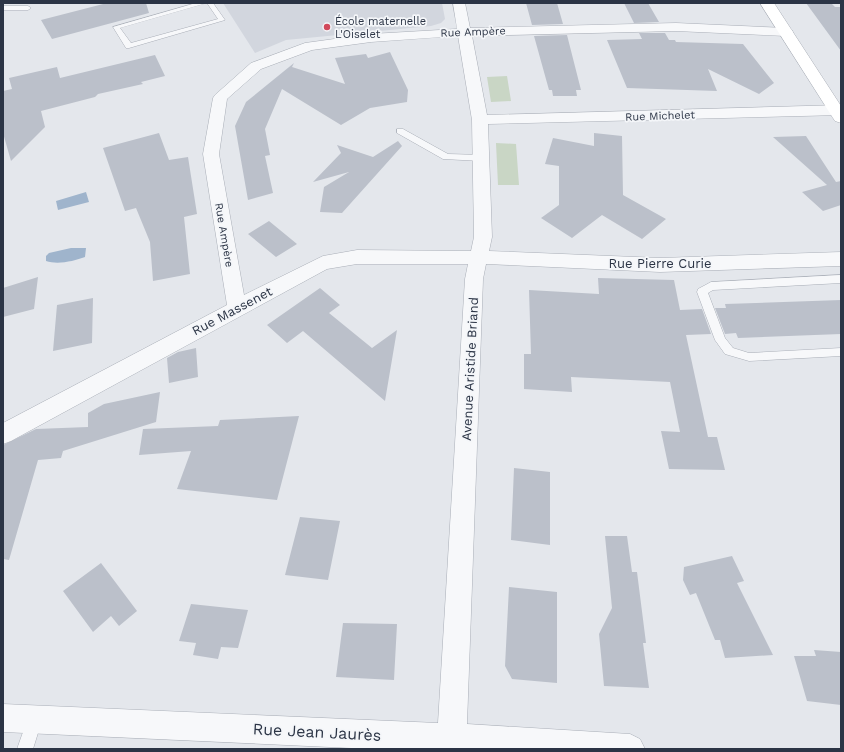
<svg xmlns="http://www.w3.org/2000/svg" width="844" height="752" font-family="'Work Sans',sans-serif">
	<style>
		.built { fill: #d2d6de }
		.green { fill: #c9d6c5 }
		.water { fill: #9fb4cc }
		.building { fill: #bbc0ca }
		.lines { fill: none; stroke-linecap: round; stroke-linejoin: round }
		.service-casing { stroke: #a9aeb7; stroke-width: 1 }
		.minor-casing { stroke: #a9aeb7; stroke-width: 1 }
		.secondary-casing { stroke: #a9aeb7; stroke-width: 1 }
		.service { fill: #f7f8fa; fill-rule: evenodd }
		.minor { fill: #f7f8fa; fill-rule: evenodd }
		.secondary { fill: #fff; fill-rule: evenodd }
		.poi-dot { fill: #d1495b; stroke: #f4f6f9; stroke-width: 1.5 }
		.labels { text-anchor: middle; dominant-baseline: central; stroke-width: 3.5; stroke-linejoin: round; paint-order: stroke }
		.far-poi-label { font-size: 11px; fill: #2b3445; stroke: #f4f6f9; text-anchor: start }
		.far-street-label { font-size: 11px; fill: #2b3445; stroke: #f4f6f9 }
		.street-label { font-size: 13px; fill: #2b3445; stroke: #f4f6f9 }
		.near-street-label { font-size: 16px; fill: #2b3445; stroke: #f4f6f9 }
	</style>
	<rect width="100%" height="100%" fill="#e4e7ec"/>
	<!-- built -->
	<path class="built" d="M 223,3 L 442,3 L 445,19 L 441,23 L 431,26 L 286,40 L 255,53 Z"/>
	<!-- green -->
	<path class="green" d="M 507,76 L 511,101 L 491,102 L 487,77 Z
		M 496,143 L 516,144 L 519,185 L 498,185 Z"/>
	<!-- water -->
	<path class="water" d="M 86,192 L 89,202 L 58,210 L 56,201 Z
		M 71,248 L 86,248 L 85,257 C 74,261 58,265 46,261 L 46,256 L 49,253 Z"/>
	<!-- building -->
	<path class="building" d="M 107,3 L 146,3 L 149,13 L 52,39 L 41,20 Z
		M 526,3 L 557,3 L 563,24 L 532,25 Z
		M 624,3 L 648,3 L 659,22 L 634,23 Z
		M 806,3 L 831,3 L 835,7 L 841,7 L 841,51 Z
		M 639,33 L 665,33 L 669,40 L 675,40 L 676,42 L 743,44 L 774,83 L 759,94 L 708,69 L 717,91 L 627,88 L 607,40 L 642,39 Z
		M 567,35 L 581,90 L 576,90 L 577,96 L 553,96 L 552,90 L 549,90 L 534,36 Z
		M 390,52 L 408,90 L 407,102 L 370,108 L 341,125 L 282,89 L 265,129 L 270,155 L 265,156 L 273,193 L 248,200 L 235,126 L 246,102 L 294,63 L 292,67 L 345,84 L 335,58 L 366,54 L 368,58 Z
		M 155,55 L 165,76 L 141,82 L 143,84 L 98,94 L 95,97 L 41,111 L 45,127 L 11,161 L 3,133 L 3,91 L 12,89 L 9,78 L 57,67 L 60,78 Z
		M 159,133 L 169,160 L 188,157 L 197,214 L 184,217 L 190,274 L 153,281 L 150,242 L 136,208 L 125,211 L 103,148 Z
		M 594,133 L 622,136 L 623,195 L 666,219 L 642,239 L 602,215 L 572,238 L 541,218 L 559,205 L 559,166 L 545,164 L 553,138 L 594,146 Z
		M 806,136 L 836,182 L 841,181 L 841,205 L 823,211 L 802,192 L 827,185 L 773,137 Z
		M 398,141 L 402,146 L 342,213 L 320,212 L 324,187 L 349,172 L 313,182 L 341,153 L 337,145 L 373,157 Z
		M 269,221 L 297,244 L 276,257 L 248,234 Z
		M 38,277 L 34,309 L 3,317 L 3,288 Z
		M 598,278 L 674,280 L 680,310 L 702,309 L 711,334 L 686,335 L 708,437 L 717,437 L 725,470 L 669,469 L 661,431 L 680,432 L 670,382 L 571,377 L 572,392 L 524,389 L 524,354 L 531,354 L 529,290 L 599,294 Z
		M 320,288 L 340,305 L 329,313 L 372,348 L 397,330 L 385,401 L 303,331 L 287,343 L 267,325 Z
		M 93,298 L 92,343 L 53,351 L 57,305 Z
		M 841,300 L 841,334 L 738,338 L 736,333 L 725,334 L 715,308 L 726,308 L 725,304 Z
		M 196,348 L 198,377 L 169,383 L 167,358 L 178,352 Z
		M 160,392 L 156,422 L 63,451 L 61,458 L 38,460 L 9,560 L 3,559 L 3,445 L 36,429 L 88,427 L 88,413 L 104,404 Z
		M 299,416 L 277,500 L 177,489 L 191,451 L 139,455 L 143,429 L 218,426 L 220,420 Z
		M 514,468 L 550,472 L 550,545 L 511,540 Z
		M 300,517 L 340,521 L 328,580 L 285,575 Z
		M 605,536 L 627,536 L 632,572 L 637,572 L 646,643 L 643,643 L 649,688 L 604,686 L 599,634 L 612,608 Z
		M 732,556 L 744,581 L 737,583 L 773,655 L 725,658 L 720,640 L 715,640 L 696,593 L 690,595 L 683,580 L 684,567 Z
		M 101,563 L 137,611 L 119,626 L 111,616 L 93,632 L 63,591 Z
		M 509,587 L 557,592 L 557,683 L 512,679 L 505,666 Z
		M 191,604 L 248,610 L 238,648 L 221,647 L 218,659 L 193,655 L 196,643 L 179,641 Z
		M 343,623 L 397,624 L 394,680 L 336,677 Z
		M 814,650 L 841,652 L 841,705 L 807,701 L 794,656 L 816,656 Z"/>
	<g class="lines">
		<!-- service casing -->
		<g class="service-casing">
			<path id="service" d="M 196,3 L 213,3 L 225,20 L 129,48 L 126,48 L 113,27 ZM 207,3 L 218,19 L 131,43 L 120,28 Z
				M 3,6 L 28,6 L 31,8 L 28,10 L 3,10 Z
				M 397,129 L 403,129 L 448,154 L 482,155 L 486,158 L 482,161 L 443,159 L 397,133 Z
				M 841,275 L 841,283 L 713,290 L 708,293 L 725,338 L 733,348 L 749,353 L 841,348 L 841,356 L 749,361 L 725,354 L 715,340 L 697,292 L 698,289 L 711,282 Z
				M 34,712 L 39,715 L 42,720 L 33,749 L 17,749 L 29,715 Z"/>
		</g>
		<!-- minor casing -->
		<g class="minor-casing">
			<path id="minor" d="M 453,3 L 465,3 L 470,28 L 676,23 L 786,28 L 791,29 L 793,32 L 791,35 L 786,36 L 676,31 L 472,36 L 487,115 L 841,105 L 841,115 L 488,124 L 492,237 L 489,251 L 660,258 L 841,252 L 841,266 L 660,272 L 486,264 L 483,279 L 467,724 L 630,734 L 640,739 L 645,749 L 373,749 L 3,732 L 3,704 L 438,723 L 465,279 L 468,264 L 357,264 L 327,269 L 11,441 L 3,444 L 3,423 L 227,305 L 203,154 L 213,98 L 215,95 L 251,63 L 305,43 L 371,34 L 457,29 ZM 458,36 L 472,120 L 474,237 L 471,251 L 357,250 L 323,256 L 244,295 L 219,154 L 227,99 L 261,69 L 312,50 L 371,42 Z"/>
		</g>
		<!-- secondary casing -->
		<g class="secondary-casing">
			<path id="secondary" d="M 760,3 L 774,3 L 841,106 L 841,123 L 835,121 L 833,118 Z"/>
		</g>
		<!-- service -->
		<use href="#service" class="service"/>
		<!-- minor -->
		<use href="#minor" class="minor"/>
		<!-- secondary -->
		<use href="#secondary" class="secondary"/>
	</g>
	<!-- markers -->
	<circle class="poi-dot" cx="327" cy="27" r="4"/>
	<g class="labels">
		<!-- far-poi labels -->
		<g class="far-poi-label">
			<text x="335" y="21">École maternelle<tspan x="335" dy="13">L'Oiselet</tspan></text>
		</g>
		<!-- far-street labels -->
		<g class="far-street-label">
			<text transform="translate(473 32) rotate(-2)">Rue Ampère</text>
			<text transform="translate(660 116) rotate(-2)">Rue Michelet</text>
			<text transform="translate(224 235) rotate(80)">Rue Ampère</text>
		</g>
		<!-- street labels -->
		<g class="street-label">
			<text x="660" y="263">Rue Pierre Curie</text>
			<text transform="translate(232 311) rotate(-28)">Rue Massenet</text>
			<text transform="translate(470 369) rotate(-87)">Avenue Aristide Briand</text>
		</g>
		<!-- near-street labels -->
		<g class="near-street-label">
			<text transform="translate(317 732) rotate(3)">Rue Jean Jaurès</text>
		</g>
	</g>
	<!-- border -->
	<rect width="844" height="752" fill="none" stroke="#2b3445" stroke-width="8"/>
</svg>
